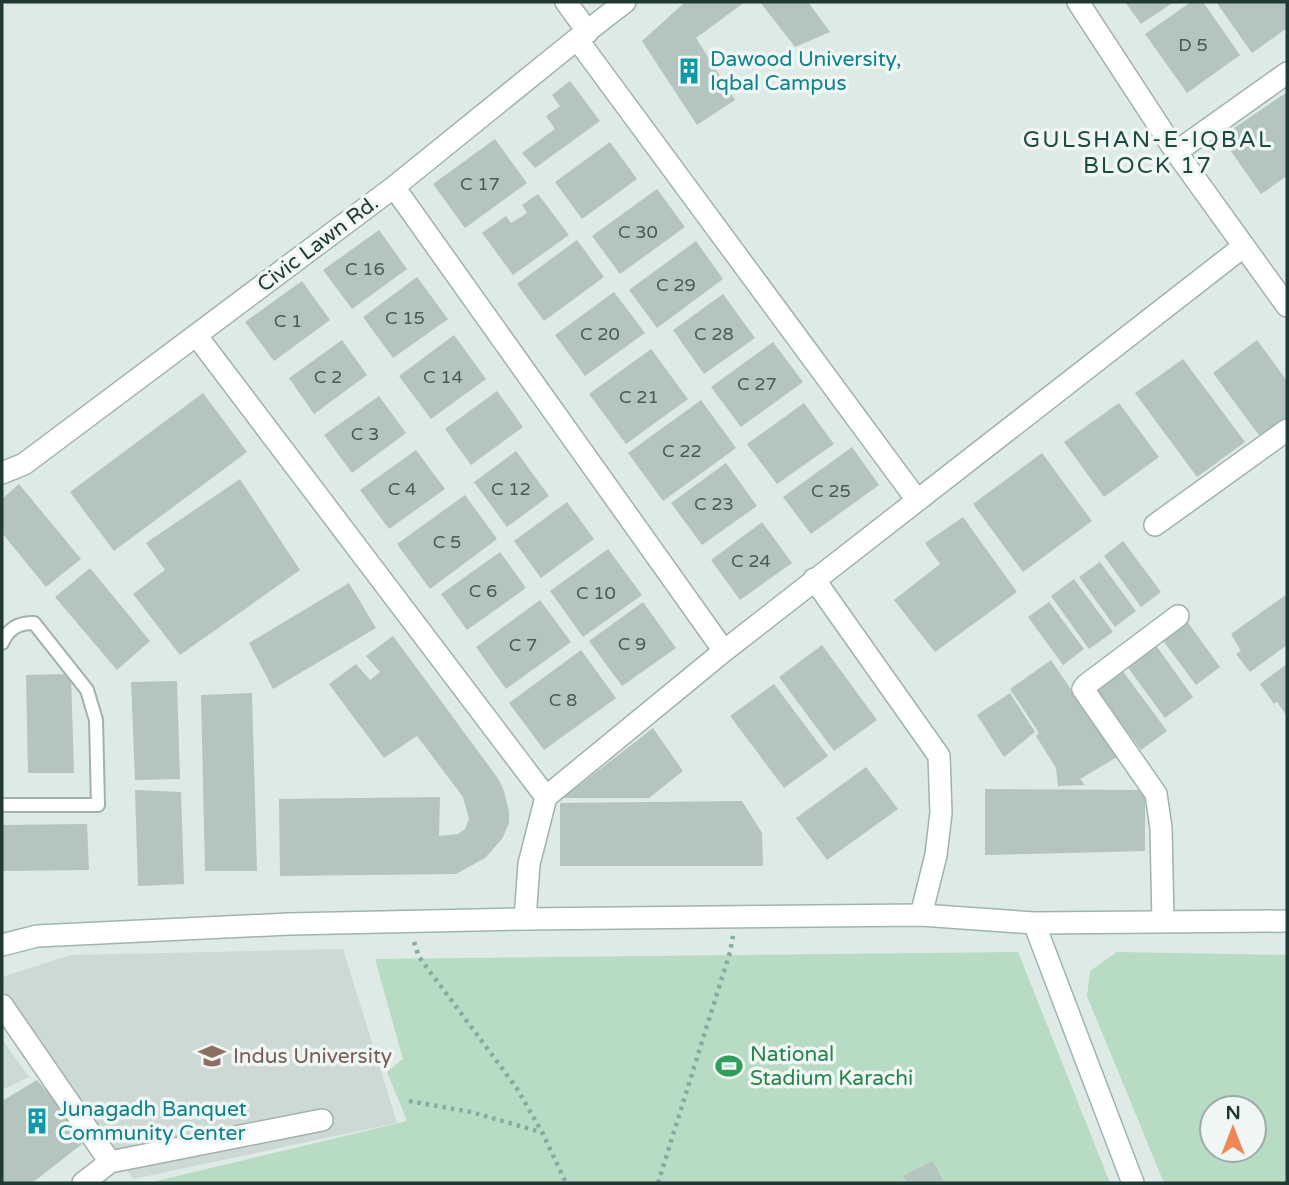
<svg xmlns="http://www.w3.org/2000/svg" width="1289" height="1185" font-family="'Varela Round',sans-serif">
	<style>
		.built { fill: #cdd9d4 }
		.green { fill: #b8dbc3; fill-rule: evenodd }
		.building { fill: #b4c4be }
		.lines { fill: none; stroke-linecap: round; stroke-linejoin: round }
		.lane-casing { stroke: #a1b1ac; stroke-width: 16 }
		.street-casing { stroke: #a1b1ac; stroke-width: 24 }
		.secondary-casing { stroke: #9eb5ae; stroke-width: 24 }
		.path { stroke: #80aca1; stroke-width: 4.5; stroke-dasharray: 3.5 5; stroke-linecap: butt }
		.lane { stroke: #fff; stroke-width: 12 }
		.street { stroke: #fff; stroke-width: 21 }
		.secondary { stroke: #fff; stroke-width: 21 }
		.labels { text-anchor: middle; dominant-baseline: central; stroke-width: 7; stroke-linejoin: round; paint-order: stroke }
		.number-label { font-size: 18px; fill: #455c56 }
		.culture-label { font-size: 21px; fill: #0d838f; stroke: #eff6f3; text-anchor: start }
		.street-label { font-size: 21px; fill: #203934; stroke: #eff6f3 }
		.leisure-label { font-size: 21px; fill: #27864d; stroke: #eff6f3; text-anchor: start }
		.education-label { font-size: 21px; fill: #785e54; stroke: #eff6f3; text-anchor: start }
		.neighbourhood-label { font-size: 23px; letter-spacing: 2px; fill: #1d4a42; stroke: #eff6f3 }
	</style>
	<rect width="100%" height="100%" fill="#deeae5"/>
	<!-- built -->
	<path class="built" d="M 343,949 L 397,1123 L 133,1179 L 2,988 L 2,977 L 71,955 Z
		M 2,1039 L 29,1077 L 2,1090 Z"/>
	<!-- green -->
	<path class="green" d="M 1018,952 L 1110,1183 L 148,1183 L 407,1121 L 387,1072 L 403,1059 L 375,959 Z
		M 1117,952 L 1287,955 L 1287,1183 L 1164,1183 L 1087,996 L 1090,971 ZM 1212,1108 L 1254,1108 L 1254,1150 L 1212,1150 Z"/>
	<!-- building -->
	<path class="building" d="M 685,2 L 745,2 L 696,38 L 735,100 L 697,125 L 642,41 Z
		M 760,2 L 808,2 L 830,32 L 795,47 Z
		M 1125,2 L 1174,2 L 1141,24 Z
		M 1191,2 L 1203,2 L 1240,55 L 1187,93 L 1145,34 Z
		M 1216,2 L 1286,2 L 1287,28 L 1252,53 Z
		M 570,81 L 600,121 L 535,168 L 522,153 L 555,129 L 546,116 L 560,106 L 552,95 Z
		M 1287,92 L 1287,176 L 1261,194 L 1221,137 Z
		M 495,139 L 527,183 L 465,228 L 433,184 Z
		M 610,142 L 637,179 L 582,219 L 555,182 Z
		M 657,189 L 685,227 L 620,274 L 592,236 Z
		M 538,194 L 569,235 L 513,275 L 482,233 L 506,216 L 511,223 L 527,213 L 522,205 Z
		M 379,230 L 407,269 L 352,309 L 323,270 Z
		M 577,240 L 604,277 L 544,321 L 517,284 Z
		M 696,241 L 723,279 L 657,328 L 629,290 Z
		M 417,277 L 448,319 L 393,358 L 363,317 Z
		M 302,281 L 330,320 L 274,361 L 245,322 Z
		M 614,292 L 645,333 L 585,376 L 555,335 Z
		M 723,294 L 755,338 L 704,374 L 673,330 Z
		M 454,335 L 486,379 L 431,419 L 399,376 Z
		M 342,340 L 367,375 L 314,414 L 289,378 Z
		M 1257,340 L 1287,381 L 1287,425 L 1264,442 L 1213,373 Z
		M 773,342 L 803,382 L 741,427 L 711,387 Z
		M 651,349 L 688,399 L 626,444 L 589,394 Z
		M 1183,359 L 1245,442 L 1197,477 L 1135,393 Z
		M 497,391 L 523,427 L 471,465 L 445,429 Z
		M 203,393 L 247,452 L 114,551 L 70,492 Z
		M 379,396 L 406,433 L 352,473 L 324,435 Z
		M 701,400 L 736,448 L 663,501 L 628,453 Z
		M 804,403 L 834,444 L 777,484 L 747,444 Z
		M 1119,403 L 1159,457 L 1104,497 L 1064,442 Z
		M 852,447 L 879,485 L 811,534 L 783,497 Z
		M 416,450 L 445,489 L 389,529 L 360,490 Z
		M 516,451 L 549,496 L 507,527 L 474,482 Z
		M 1042,453 L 1092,521 L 1023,572 L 973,504 Z
		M 726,463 L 757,506 L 702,545 L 671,503 Z
		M 240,479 L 300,570 L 180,655 L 133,594 L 165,570 L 146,543 Z
		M 19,484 L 81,559 L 46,587 L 2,533 L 2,499 Z
		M 465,495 L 497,539 L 430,589 L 397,544 Z
		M 567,502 L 594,539 L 541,578 L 514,541 Z
		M 963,517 L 1017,592 L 935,652 L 894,600 L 940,564 L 925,543 Z
		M 762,522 L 792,563 L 740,600 L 711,560 Z
		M 1123,541 L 1161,592 L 1141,607 L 1104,556 Z
		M 608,549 L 642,595 L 583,637 L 550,591 Z
		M 500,552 L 526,588 L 467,630 L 441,594 Z
		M 1100,562 L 1136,611 L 1115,627 L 1079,577 Z
		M 90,568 L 150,641 L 117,670 L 55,597 Z
		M 1074,579 L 1113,632 L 1089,649 L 1051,596 Z
		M 349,583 L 376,628 L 273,689 L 249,643 Z
		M 1287,594 L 1287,645 L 1250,672 L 1236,654 L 1241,651 L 1231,634 Z
		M 540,600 L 571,642 L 506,689 L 476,647 Z
		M 643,602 L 676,648 L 622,686 L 589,641 Z
		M 1049,602 L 1084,649 L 1063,665 L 1028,617 Z
		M 1186,620 L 1220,667 L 1196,685 L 1161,638 Z
		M 393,636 L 497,777 L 503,788 L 509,811 L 509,823 L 502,839 L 485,858 L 456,874 L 280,876 L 279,799 L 440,797 L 439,836 L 458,834 L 465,829 L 469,819 L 463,797 L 417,736 L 384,758 L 329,684 L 356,664 L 370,680 L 380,672 L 366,656 Z
		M 1155,644 L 1193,697 L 1165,718 L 1126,665 Z
		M 822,645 L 877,720 L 834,751 L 779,677 Z
		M 581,650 L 616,698 L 544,750 L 509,703 Z
		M 1051,660 L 1117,757 L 1080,779 L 1085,785 L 1058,786 L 1056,768 L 1036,736 L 1039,733 L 1010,689 Z
		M 1287,664 L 1287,716 L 1277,702 L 1274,704 L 1260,684 Z
		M 1122,670 L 1167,731 L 1141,750 L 1096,689 Z
		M 71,674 L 74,773 L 28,773 L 26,675 Z
		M 177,681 L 180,779 L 135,780 L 131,682 Z
		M 774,684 L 828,756 L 784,788 L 730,716 Z
		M 252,693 L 257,871 L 205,871 L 201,695 Z
		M 1010,693 L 1035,732 L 1004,757 L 977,715 Z
		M 653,728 L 683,771 L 649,798 L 563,798 Z
		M 866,767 L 898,809 L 827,860 L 796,818 Z
		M 985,789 L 1145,790 L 1145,851 L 985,855 Z
		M 135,790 L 181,792 L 184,884 L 138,886 Z
		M 742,801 L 762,833 L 763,866 L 560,866 L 560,803 Z
		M 87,824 L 89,870 L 2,871 L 2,825 Z
		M 37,1080 L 87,1140 L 32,1183 L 2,1183 L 2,1101 Z
		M 933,1161 L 944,1183 L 907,1183 L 903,1176 Z"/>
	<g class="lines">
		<!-- lane casing -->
		<g class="lane-casing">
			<path id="lane" d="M 2,643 C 9,628 18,623 34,623 L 87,690 L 96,720 L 98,805 L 2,805"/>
		</g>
		<!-- street casing -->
		<g class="street-casing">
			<path id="street" d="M 566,2 L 588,32
				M 1078,2 L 1176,152 L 1287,306
				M 577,39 L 917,500
				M 1176,152 L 1287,73
				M 394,187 L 724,651
				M 196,335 L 546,797
				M 2,473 L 24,464 L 394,187 L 577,39 L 625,2
				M 1155,525 L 1287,430
				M 814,579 L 939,756 L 941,813 L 936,855 L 921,915
				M 525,919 L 529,864 L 546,797 L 724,651 L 1244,246
				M 1163,921 L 1161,828 L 1156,794 L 1083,689 L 1086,685 L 1178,616
				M 2,1005 L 110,1162
				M 83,1183 L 110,1162 L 322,1120"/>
		</g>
		<!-- secondary casing -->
		<g class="secondary-casing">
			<path id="secondary" d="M 1034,923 L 1133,1183
				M 2,945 L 37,936 L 289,924 L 525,919 L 921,915 L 1034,923 L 1287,921"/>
		</g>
		<!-- path -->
		<path class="path" d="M 414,942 L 419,957 L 516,1087 L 542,1132 L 566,1183
			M 409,1101 L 471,1112 L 541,1132
			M 658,1183 L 730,952 L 733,936"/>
		<!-- lane -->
		<use href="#lane" class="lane"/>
		<!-- street -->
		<use href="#street" class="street"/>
		<!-- secondary -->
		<use href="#secondary" class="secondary"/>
	</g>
	<!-- icons -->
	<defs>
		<g id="building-bare" transform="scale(2.1)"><path d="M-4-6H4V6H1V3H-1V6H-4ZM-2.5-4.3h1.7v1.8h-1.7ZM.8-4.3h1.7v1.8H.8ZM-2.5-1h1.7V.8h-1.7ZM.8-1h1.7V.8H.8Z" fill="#0f9aa8" stroke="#eff6f3" stroke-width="2.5" paint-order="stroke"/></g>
		<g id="university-bare" transform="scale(2.1)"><path d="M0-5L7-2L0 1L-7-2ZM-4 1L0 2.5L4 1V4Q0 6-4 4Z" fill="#8d6e63" stroke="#eff6f3" stroke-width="2.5" paint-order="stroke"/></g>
		<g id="stadium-bare" transform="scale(2.1)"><path d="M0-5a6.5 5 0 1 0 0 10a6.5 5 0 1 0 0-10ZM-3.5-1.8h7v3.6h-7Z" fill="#2e9e5b" stroke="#eff6f3" stroke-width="2.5" paint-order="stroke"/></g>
	</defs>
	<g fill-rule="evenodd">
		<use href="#building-bare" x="689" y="71"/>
		<use href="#university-bare" x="212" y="1056"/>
		<use href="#stadium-bare" x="729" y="1066"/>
		<use href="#building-bare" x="37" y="1121"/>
	</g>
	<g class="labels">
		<!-- number labels -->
		<g class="number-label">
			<text x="1193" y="45">D 5</text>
			<text x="480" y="184">C 17</text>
			<text x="638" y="232">C 30</text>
			<text x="365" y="269">C 16</text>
			<text x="676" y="285">C 29</text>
			<text x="405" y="318">C 15</text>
			<text x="288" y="321">C 1</text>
			<text x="600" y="334">C 20</text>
			<text x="714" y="334">C 28</text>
			<text x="328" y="377">C 2</text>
			<text x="443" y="377">C 14</text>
			<text x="757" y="384">C 27</text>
			<text x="639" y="397">C 21</text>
			<text x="365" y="434">C 3</text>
			<text x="682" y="451">C 22</text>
			<text x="402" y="489">C 4</text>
			<text x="511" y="489">C 12</text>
			<text x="831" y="491">C 25</text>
			<text x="714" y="504">C 23</text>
			<text x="447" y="542">C 5</text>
			<text x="751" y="561">C 24</text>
			<text x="483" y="591">C 6</text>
			<text x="596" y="593">C 10</text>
			<text x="632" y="644">C 9</text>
			<text x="523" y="645">C 7</text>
			<text x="563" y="700">C 8</text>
		</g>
		<!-- culture labels -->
		<g class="culture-label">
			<text x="710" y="59">Dawood University,<tspan x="710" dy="24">Iqbal Campus</tspan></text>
			<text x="58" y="1109">Junagadh Banquet<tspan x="58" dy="24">Community Center</tspan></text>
		</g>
		<!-- street labels -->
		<g class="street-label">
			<text transform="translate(318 244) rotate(-37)">Civic Lawn Rd.</text>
		</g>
		<!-- leisure labels -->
		<g class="leisure-label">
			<text x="750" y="1054">National<tspan x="750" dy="24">Stadium Karachi</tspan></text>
		</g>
		<!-- education labels -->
		<g class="education-label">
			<text x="233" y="1056">Indus University</text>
		</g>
		<!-- neighbourhood labels -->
		<g class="neighbourhood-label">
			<text x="1148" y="140">GULSHAN-E-IQBAL<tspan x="1148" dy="26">BLOCK 17</tspan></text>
		</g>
	</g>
	<!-- border -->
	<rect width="1289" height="1185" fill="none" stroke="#203934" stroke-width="7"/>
	<!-- north arrow -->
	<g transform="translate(1233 1129)"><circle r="33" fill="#eff6f3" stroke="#9caaa7" stroke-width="2"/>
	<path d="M0-5L12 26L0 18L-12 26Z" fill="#ee8658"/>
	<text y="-10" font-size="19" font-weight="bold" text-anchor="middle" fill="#203934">N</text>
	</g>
</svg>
